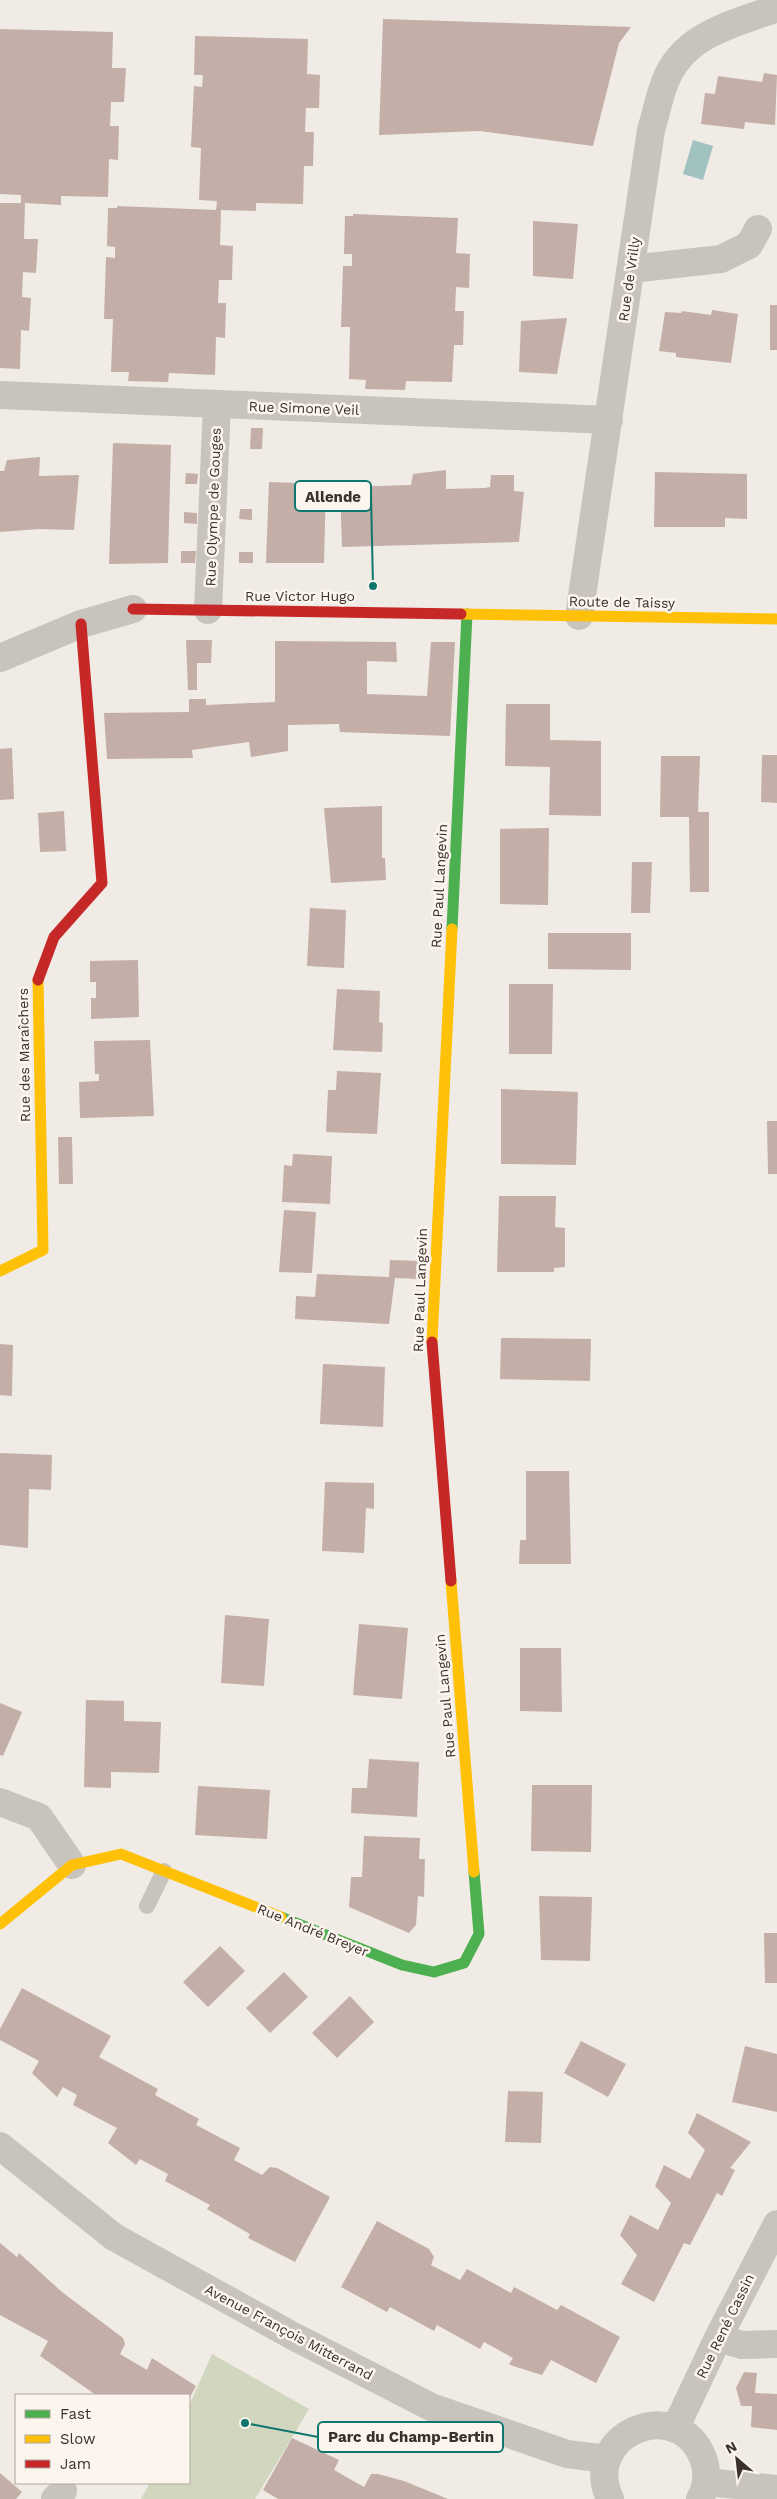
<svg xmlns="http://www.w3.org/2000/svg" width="777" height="2499" font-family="'Work Sans',sans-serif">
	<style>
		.green { fill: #d1d6bf }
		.water { fill: #a1c2c1 }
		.building { fill: #c3afa7 }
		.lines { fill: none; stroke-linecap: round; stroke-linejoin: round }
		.lane { stroke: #c9c3be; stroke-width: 16 }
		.street { stroke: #c9c3be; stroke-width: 28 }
		.fast { stroke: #4caf50; stroke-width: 11 }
		.slow { stroke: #ffc107; stroke-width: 11 }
		.jam { stroke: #c62828; stroke-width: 11 }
		.labels { text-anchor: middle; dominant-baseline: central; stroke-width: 5; stroke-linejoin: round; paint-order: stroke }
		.street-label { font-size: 14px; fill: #3b302b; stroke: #fbf5ee }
		.leader { fill: none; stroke: #0f766e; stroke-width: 2 }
		.callout-dot { fill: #0f766e; stroke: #fbf5ee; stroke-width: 2 }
		.callout { fill: #fbf5ee; stroke: #0f766e; stroke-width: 2 }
		.callout-label { font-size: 15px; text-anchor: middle; font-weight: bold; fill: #3b302b }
	</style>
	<rect width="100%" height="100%" fill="#f0ebe5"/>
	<!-- green -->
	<path class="green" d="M 212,2354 L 309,2409 L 255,2499 L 141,2499 L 150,2483 L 189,2483 L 189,2406 Z"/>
	<!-- water -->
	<path class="water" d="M 693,140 L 713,146 L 703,180 L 683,174 Z"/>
	<!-- building -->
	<path class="building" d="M 383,19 L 631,27 L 619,43 L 593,146 L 480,131 L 379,135 Z
		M 0,29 L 113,32 L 112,68 L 126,68 L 124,102 L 111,102 L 110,126 L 119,126 L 118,160 L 109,159 L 108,197 L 61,196 L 61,205 L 25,203 L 24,239 L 38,239 L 36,273 L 23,272 L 22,297 L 31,298 L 29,331 L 21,330 L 20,369 L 0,368 L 0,203 L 21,203 L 21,195 L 0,194 Z
		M 195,36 L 308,39 L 307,74 L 320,75 L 319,108 L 306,108 L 305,132 L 314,132 L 313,166 L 304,166 L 303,204 L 256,203 L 256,211 L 221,210 L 220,245 L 233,246 L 232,280 L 219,280 L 218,303 L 226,303 L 225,338 L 216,337 L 215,375 L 169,373 L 168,382 L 128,381 L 129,372 L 111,372 L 113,319 L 104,319 L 106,257 L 115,258 L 115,247 L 107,246 L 108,208 L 117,208 L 117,206 L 216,210 L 217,201 L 199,200 L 201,148 L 191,147 L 194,86 L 202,87 L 203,75 L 194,75 Z
		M 764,73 L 777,75 L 775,125 L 745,122 L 744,129 L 701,124 L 705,93 L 715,94 L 718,76 L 762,82 Z
		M 353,214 L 458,218 L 456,253 L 470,254 L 469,288 L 456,287 L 455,311 L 464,311 L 463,345 L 454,345 L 452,382 L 406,381 L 405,390 L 365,389 L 366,380 L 349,379 L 350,327 L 341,327 L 343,266 L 352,266 L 352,254 L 344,254 L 345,216 L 353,216 Z
		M 533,221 L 578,224 L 573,279 L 533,276 Z
		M 770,305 L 777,305 L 777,350 L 770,350 Z
		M 712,310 L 738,314 L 731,363 L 676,357 L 676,353 L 659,351 L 665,312 L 681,313 L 682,311 L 711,315 Z
		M 567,318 L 557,374 L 519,372 L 521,321 Z
		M 251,428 L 263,428 L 262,449 L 250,449 Z
		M 113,443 L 171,445 L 168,563 L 109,564 Z
		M 40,457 L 39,476 L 79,475 L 74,530 L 39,529 L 0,532 L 0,471 L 4,471 L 7,460 Z
		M 446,470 L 446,489 L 485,488 L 490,487 L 491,475 L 514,475 L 514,491 L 524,492 L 519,542 L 342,547 L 340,487 L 411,485 L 413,474 Z
		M 655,472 L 747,474 L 747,519 L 725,518 L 725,527 L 654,527 Z
		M 186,473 L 198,474 L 197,484 L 185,484 Z
		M 269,482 L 326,484 L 324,563 L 266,563 Z
		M 240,509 L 252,509 L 252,520 L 239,519 Z
		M 184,512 L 197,513 L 197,524 L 184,523 Z
		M 181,551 L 196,551 L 195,563 L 181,563 Z
		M 239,552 L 253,552 L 253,563 L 239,563 Z
		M 186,640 L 212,640 L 211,663 L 197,663 L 197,690 L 188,690 Z
		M 275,641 L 396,642 L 397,662 L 367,661 L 367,694 L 427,696 L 431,642 L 455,642 L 450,736 L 340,732 L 339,724 L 288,725 L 288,751 L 251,757 L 249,742 L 192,750 L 193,758 L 107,759 L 104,713 L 189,712 L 189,699 L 206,699 L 206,705 L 275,702 Z
		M 506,704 L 550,704 L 550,740 L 601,741 L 601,816 L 549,815 L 550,767 L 505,766 Z
		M 12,748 L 14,799 L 0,800 L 0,749 Z
		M 762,755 L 777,755 L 777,803 L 761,802 Z
		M 661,756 L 700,756 L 698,812 L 709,812 L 709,892 L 690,892 L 689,817 L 660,817 Z
		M 382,806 L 382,858 L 385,858 L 386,880 L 331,883 L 324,808 Z
		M 64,811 L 66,851 L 40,852 L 38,813 Z
		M 549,828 L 548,905 L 500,904 L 500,829 Z
		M 632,862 L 652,862 L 650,913 L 631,913 Z
		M 310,908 L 346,910 L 344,968 L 307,966 Z
		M 548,933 L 631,933 L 631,970 L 548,969 Z
		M 138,960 L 139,1017 L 91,1019 L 91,998 L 96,998 L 96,982 L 90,982 L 90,961 Z
		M 509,984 L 553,984 L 552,1054 L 509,1054 Z
		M 337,989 L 380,991 L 379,1022 L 383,1023 L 382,1052 L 333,1050 Z
		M 150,1040 L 154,1116 L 80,1118 L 79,1082 L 99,1081 L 99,1074 L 95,1074 L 94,1041 Z
		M 337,1071 L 381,1073 L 377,1134 L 326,1132 L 328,1090 L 336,1090 Z
		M 501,1089 L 578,1092 L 576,1165 L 501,1164 Z
		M 767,1121 L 777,1121 L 777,1174 L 768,1174 Z
		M 58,1137 L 72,1137 L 73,1184 L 59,1184 Z
		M 293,1154 L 332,1156 L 330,1204 L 282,1202 L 284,1165 L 292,1166 Z
		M 499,1196 L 556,1196 L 555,1227 L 565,1228 L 565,1267 L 554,1268 L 554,1272 L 497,1272 Z
		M 284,1210 L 316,1212 L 312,1273 L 279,1272 Z
		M 390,1260 L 421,1261 L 420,1279 L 395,1278 L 389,1324 L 295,1319 L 296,1296 L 315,1297 L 317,1274 L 389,1277 Z
		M 501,1338 L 591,1339 L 590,1381 L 500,1379 Z
		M 0,1344 L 13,1345 L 12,1396 L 0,1395 Z
		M 323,1364 L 385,1367 L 383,1427 L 320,1424 Z
		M 0,1453 L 52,1455 L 51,1490 L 29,1489 L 28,1548 L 0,1545 Z
		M 526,1471 L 569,1471 L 571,1564 L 519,1564 L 520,1540 L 526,1540 Z
		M 325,1482 L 374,1483 L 374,1509 L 366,1508 L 364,1553 L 322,1551 Z
		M 225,1615 L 269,1619 L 264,1686 L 221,1683 Z
		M 359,1624 L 408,1628 L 402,1699 L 353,1695 Z
		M 520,1648 L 561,1648 L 562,1712 L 520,1711 Z
		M 86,1700 L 124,1701 L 124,1721 L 161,1722 L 159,1773 L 111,1772 L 111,1788 L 84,1787 Z
		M 0,1703 L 22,1712 L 3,1756 L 0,1755 Z
		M 369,1759 L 419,1762 L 417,1817 L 351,1813 L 352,1788 L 367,1788 Z
		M 532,1785 L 592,1785 L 591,1852 L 531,1851 Z
		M 198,1786 L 270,1790 L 267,1839 L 195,1835 Z
		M 364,1836 L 420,1838 L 419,1859 L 425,1859 L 424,1897 L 418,1896 L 416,1925 L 409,1933 L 349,1907 L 351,1877 L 362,1877 Z
		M 539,1896 L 592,1897 L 590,1961 L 541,1960 Z
		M 764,1933 L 777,1933 L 777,1983 L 765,1983 Z
		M 220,1946 L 245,1971 L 208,2007 L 183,1982 Z
		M 284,1972 L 308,1997 L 270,2033 L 246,2008 Z
		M 22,1988 L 111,2036 L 99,2057 L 158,2089 L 155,2095 L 199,2119 L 196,2125 L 240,2148 L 234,2160 L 262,2175 L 270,2167 L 277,2168 L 330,2197 L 295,2262 L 248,2238 L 250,2234 L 207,2209 L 210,2205 L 165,2181 L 168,2174 L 140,2159 L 136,2165 L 108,2143 L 117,2128 L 73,2105 L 77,2095 L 63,2087 L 57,2097 L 39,2080 L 32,2073 L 39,2061 L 0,2040 L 0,2029 Z
		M 350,1996 L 374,2022 L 337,2058 L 312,2033 Z
		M 581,2041 L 626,2064 L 608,2097 L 564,2073 Z
		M 745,2046 L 777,2054 L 777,2112 L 732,2102 Z
		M 508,2091 L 543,2092 L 541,2143 L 505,2142 Z
		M 697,2113 L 751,2142 L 730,2168 L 735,2170 L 722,2196 L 717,2193 L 690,2245 L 684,2243 L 654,2302 L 621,2284 L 637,2255 L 620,2235 L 630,2215 L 658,2230 L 671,2203 L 655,2186 L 664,2165 L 690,2179 L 705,2150 L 688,2133 Z
		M 377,2221 L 429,2249 L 434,2257 L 431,2265 L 460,2280 L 467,2269 L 511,2293 L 514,2287 L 557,2310 L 561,2305 L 620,2337 L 596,2383 L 551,2360 L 542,2375 L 513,2366 L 509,2364 L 513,2358 L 484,2342 L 480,2349 L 437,2325 L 434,2331 L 390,2307 L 387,2312 L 341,2287 Z
		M 0,2243 L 17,2257 L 19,2253 L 62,2292 L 123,2338 L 125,2344 L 120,2354 L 147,2370 L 152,2358 L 196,2386 L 189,2399 L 189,2395 L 96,2395 L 40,2356 L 48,2341 L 0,2315 Z
		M 744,2372 L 757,2373 L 755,2393 L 777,2394 L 777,2430 L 751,2427 L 752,2406 L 741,2406 L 736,2388 Z
		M 292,2438 L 339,2460 L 334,2470 L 364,2487 L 371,2474 L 378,2474 L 404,2481 L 448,2499 L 278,2499 L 263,2490 Z
		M 0,2473 L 22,2492 L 16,2499 L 0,2499 Z"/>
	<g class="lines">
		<!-- lane -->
		<path class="lane" d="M 147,1906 L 164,1871"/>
		<!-- street -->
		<path class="street" d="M 631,269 L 721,259 L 749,245 L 758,229
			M 0,395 L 609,420
			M 208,610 L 217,404
			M 579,616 L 651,130 C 656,114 659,97 665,82 C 683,34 734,24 777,8
			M 0,658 L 81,624 L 133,609
			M 0,1802 L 39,1817 L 72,1865
			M 0,2146 L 114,2237 L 293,2336 L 431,2407 L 567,2454 L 607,2459
			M 718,2338 L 742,2345 L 777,2344
			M 675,2429 L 718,2338 L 777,2224
			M 706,2482 L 777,2489
			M 55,2499 L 63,2491
			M 610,2499 C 580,2435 677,2393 703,2458 C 708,2471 707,2486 700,2499"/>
		<!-- fast -->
		<path class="fast" d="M 452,929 L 467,614
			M 281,1917 L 402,1965 L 434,1972 L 464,1963 L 479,1934 L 474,1872"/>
		<!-- slow -->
		<path class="slow" d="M 461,614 L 777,619
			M 0,1271 L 43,1250 L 38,980
			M 432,1342 L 452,929
			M 451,1581 L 474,1872
			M 0,1924 L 72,1865 L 121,1854 L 281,1917"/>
		<!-- jam -->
		<path class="jam" d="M 133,609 L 461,614
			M 38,980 L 54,937 L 102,883 L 81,624
			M 432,1342 L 451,1581"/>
	</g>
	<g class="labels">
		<!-- street labels -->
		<g class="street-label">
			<text transform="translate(629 279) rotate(-82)">Rue de Vrilly</text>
			<text transform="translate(304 408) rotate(2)">Rue Simone Veil</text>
			<text transform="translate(213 507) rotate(-88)">Rue Olympe de Gouges</text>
			<text x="300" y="596">Rue Victor Hugo</text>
			<text transform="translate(622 602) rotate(1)">Route de Taissy</text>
			<text transform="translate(439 886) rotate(-87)">Rue Paul Langevin</text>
			<text transform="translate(24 1055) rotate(-91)">Rue des Maraîchers</text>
			<text transform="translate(420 1290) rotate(-88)">Rue Paul Langevin</text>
			<text transform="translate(445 1696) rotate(-95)">Rue Paul Langevin</text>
			<text transform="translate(313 1930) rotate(22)">Rue André Breyer</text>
			<text transform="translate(725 2326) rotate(-64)">Rue René Cassin</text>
			<text transform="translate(289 2332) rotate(28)">Avenue François Mitterrand</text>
		</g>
	</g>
	<!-- callouts -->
	<path class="leader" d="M373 586L371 496M245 2423L318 2437"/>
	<g class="callout-dot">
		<circle cx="373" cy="586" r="5"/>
		<circle cx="245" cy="2423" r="5"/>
	</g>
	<g class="callout">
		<rect x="295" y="481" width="76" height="30" rx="5"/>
		<rect x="318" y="2422" width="185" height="30" rx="5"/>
	</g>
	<g class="callout-label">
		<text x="333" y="502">Allende</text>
		<text x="411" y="2442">Parc du Champ-Bertin</text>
	</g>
	<!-- legend -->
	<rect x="15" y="2394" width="175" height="90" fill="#fbf5ee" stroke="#aea6a0"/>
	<rect x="25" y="2410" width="25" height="8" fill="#4caf50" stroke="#aea6a0"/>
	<text x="60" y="2419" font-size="15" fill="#3b302b">Fast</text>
	<rect x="25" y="2435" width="25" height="8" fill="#ffc107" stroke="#aea6a0"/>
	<text x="60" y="2444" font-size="15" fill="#3b302b">Slow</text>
	<rect x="25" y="2460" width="25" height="8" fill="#c62828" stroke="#aea6a0"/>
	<text x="60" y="2469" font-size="15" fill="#3b302b">Jam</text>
	<!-- north arrow -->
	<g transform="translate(737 2459) rotate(332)" stroke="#fbf5ee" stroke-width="4" paint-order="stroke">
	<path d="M0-4L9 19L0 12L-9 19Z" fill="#3b302b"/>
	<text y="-8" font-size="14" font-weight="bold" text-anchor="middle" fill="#3b302b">N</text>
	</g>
</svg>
